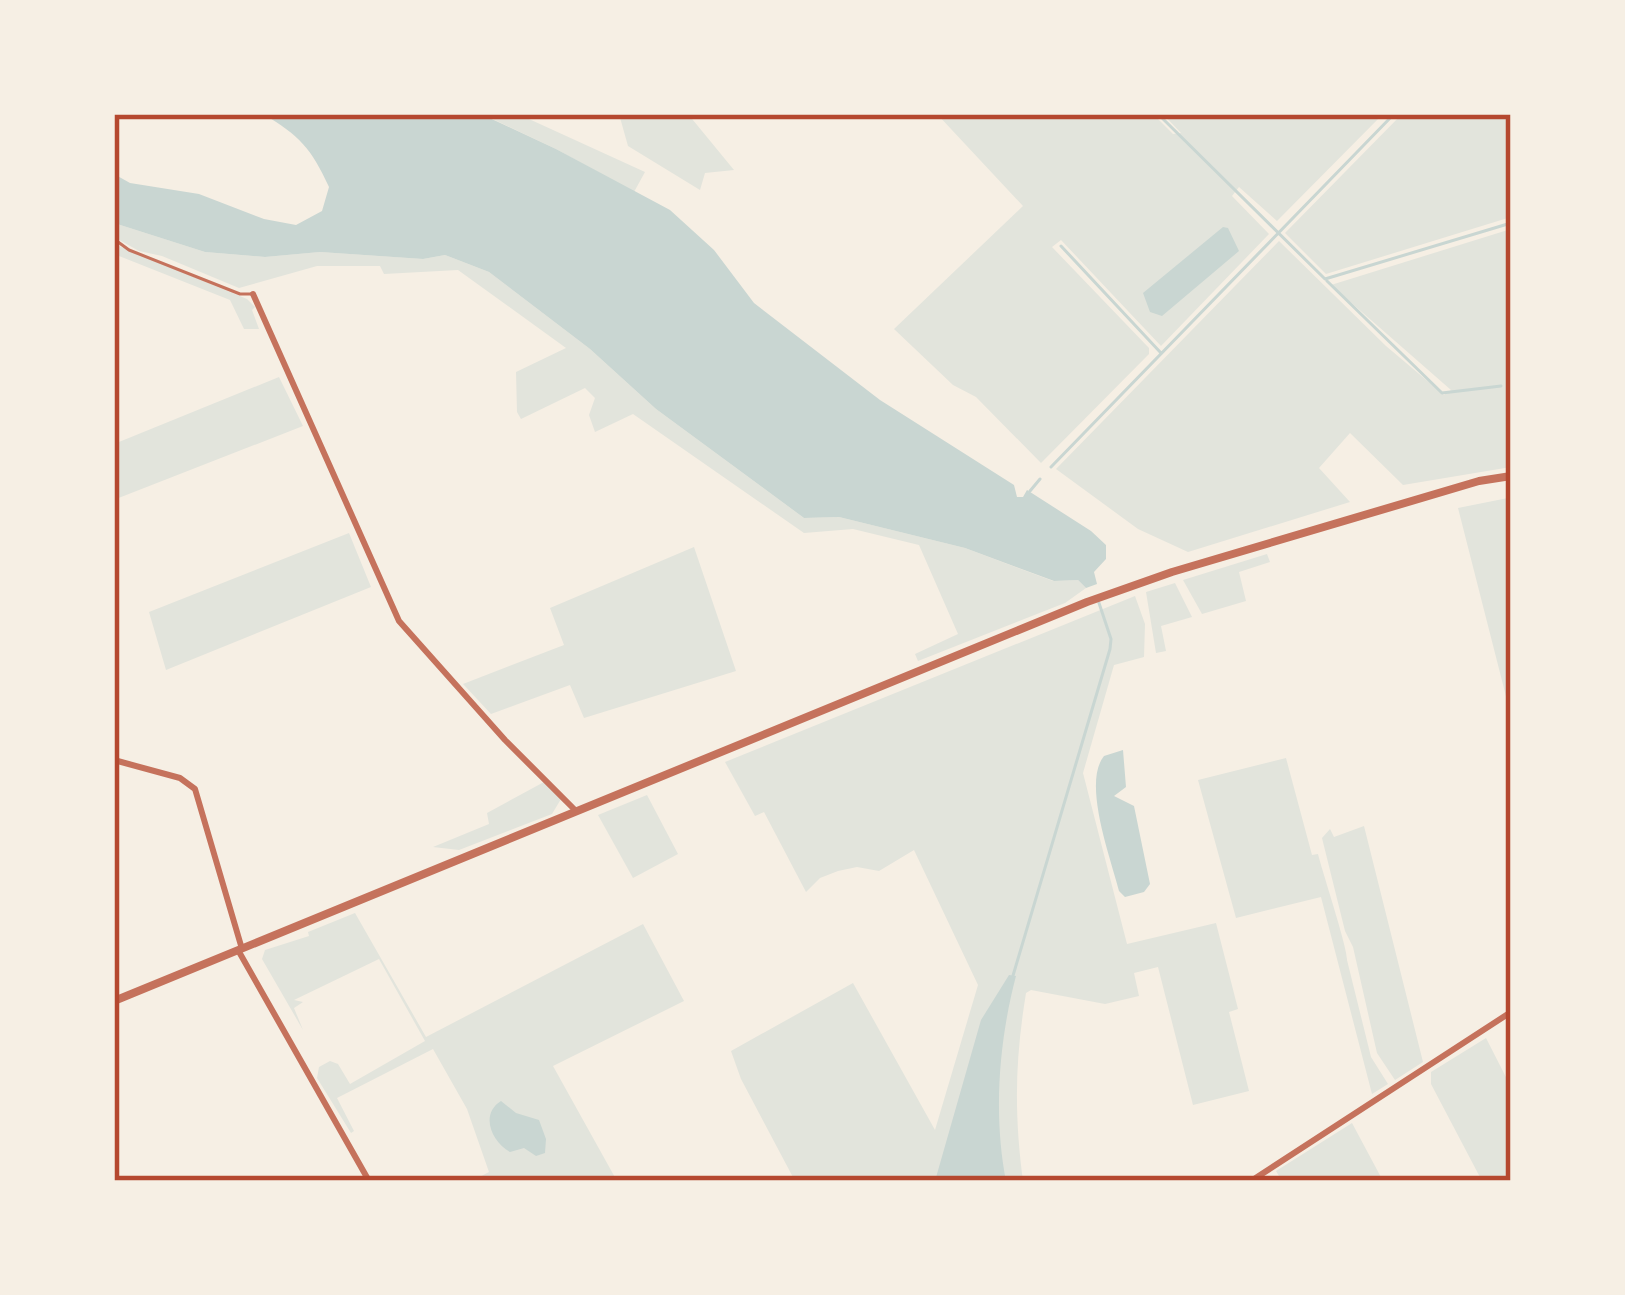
<svg xmlns="http://www.w3.org/2000/svg" width="1625" height="1295" font-family="'Libre Baskerville',serif">
	<style>
		.green { fill: #e2e4dc }
		.water { fill: #c9d6d2 }
		.lines { fill: none; stroke-linecap: round; stroke-linejoin: round }
		.stream { stroke: #c9d6d2; stroke-width: 3 }
		.service { stroke: #c5725c; stroke-width: 3 }
		.minor { stroke: #c5725c; stroke-width: 6 }
		.tertiary { stroke: #c5725c; stroke-width: 8 }
		.neatline { fill: none; stroke: #b5482f; stroke-width: 4.5 }
	</style>
	<rect width="100%" height="100%" fill="#f6efe4"/>
	<!-- green -->
	<path class="green" d="M 482,114 L 518,114 L 645,172 L 634,192 L 556,149 Z
		M 619,114 L 688,114 L 734,170 L 705,173 L 700,190 L 628,146 Z
		M 937,114 L 1153,114 L 1173,134 L 1181,133 L 1163,114 L 1383,114 L 1277,221 L 1239,187 L 1232,196 L 1269,234 L 1161,346 L 1061,240 L 1052,247 L 1149,348 L 1149,354 L 1041,463 L 976,397 L 953,385 L 894,329 L 1023,206 Z
		M 1402,114 L 1511,114 L 1511,217 L 1326,274 L 1285,233 Z
		M 114,223 L 205,252 L 265,257 L 320,252 L 423,259 L 445,255 L 489,272 L 590,349 L 656,409 L 804,518 L 839,517 L 965,548 L 1053,581 L 1078,580 L 1086,588 L 1065,603 L 918,661 L 915,654 L 958,634 L 919,545 L 853,529 L 804,533 L 633,414 L 595,432 L 589,415 L 595,398 L 585,388 L 521,419 L 517,412 L 516,372 L 566,348 L 458,270 L 384,274 L 380,266 L 317,266 L 239,288 L 162,256 L 139,251 L 114,237 Z
		M 1511,229 L 1511,467 L 1403,485 L 1350,433 L 1319,468 L 1350,502 L 1188,552 L 1138,529 L 1056,469 L 1279,241 L 1386,346 L 1444,395 L 1451,390 L 1331,285 Z
		M 114,244 L 247,299 L 255,307 L 252,310 L 259,329 L 244,329 L 230,300 L 114,254 Z
		M 279,377 L 303,426 L 116,499 L 114,444 Z
		M 1508,491 L 1511,491 L 1511,716 L 1458,508 L 1508,498 Z
		M 349,533 L 371,587 L 166,670 L 149,612 Z
		M 694,547 L 736,671 L 584,718 L 570,685 L 491,714 L 463,684 L 564,645 L 550,608 Z
		M 1267,554 L 1270,562 L 1239,572 L 1246,601 L 1202,614 L 1183,580 Z
		M 1175,583 L 1192,617 L 1161,626 L 1166,651 L 1156,653 L 1146,592 Z
		M 1135,596 L 1145,624 L 1144,657 L 1114,665 L 1083,773 L 1127,944 L 1216,923 L 1238,1009 L 1229,1012 L 1249,1091 L 1193,1105 L 1158,967 L 1134,973 L 1139,996 L 1105,1004 L 1031,990 L 1026,993 C 1015,1060 1014,1113 1023,1181 L 795,1181 L 741,1079 L 731,1051 L 853,983 L 935,1130 L 978,985 L 914,850 L 879,871 L 857,867 L 838,871 L 820,878 L 806,892 L 764,812 L 755,816 L 725,762 Z
		M 1286,758 L 1312,855 L 1318,854 C 1323,874 1348,949 1347,960 L 1371,1057 L 1388,1084 L 1372,1094 L 1321,897 L 1236,918 L 1198,780 Z
		M 544,782 L 561,799 L 552,814 L 459,850 L 433,847 L 489,824 L 487,813 Z
		M 647,795 L 678,854 L 633,878 L 598,815 Z
		M 1364,826 L 1423,1062 L 1395,1080 L 1377,1053 L 1353,947 L 1345,931 L 1322,838 L 1330,829 L 1334,837 Z
		M 355,913 L 426,1037 L 643,924 L 684,1001 L 553,1066 L 617,1181 L 472,1181 L 489,1172 L 467,1109 L 433,1049 L 337,1098 L 354,1131 L 351,1133 L 317,1078 L 319,1067 L 330,1061 L 338,1064 L 350,1084 L 425,1041 L 379,959 L 294,1000 L 303,1002 L 294,1008 L 303,1030 L 262,959 L 265,950 L 309,936 L 308,932 Z
		M 1486,1038 L 1511,1087 L 1511,1181 L 1482,1181 L 1431,1084 L 1431,1072 Z
		M 1352,1123 L 1383,1181 L 1282,1181 L 1276,1171 Z"/>
	<!-- water -->
	<path class="water" d="M 263,114 L 481,114 L 556,149 L 670,210 L 714,250 L 754,303 L 880,400 L 1014,485 L 1017,497 L 1023,497 L 1027,490 L 1091,531 L 1106,545 L 1106,559 L 1094,572 L 1097,584 L 1086,588 L 1078,580 L 1054,581 L 965,548 L 839,517 L 804,518 L 656,409 L 590,349 L 489,272 L 445,255 L 423,259 L 320,252 L 265,257 L 205,252 L 114,223 L 114,174 L 130,183 L 199,194 L 264,219 L 296,225 L 322,211 L 329,187 C 311,148 300,136 263,114 Z
		M 1223,227 L 1228,228 L 1239,251 L 1162,316 L 1150,312 L 1143,293 Z
		M 1123,750 L 1126,787 L 1114,796 L 1134,806 L 1150,884 L 1144,892 L 1125,897 L 1119,891 C 1111,859 1082,783 1104,756 Z
		M 1009,975 L 1016,976 C 999,1040 993,1115 1006,1181 L 935,1181 L 981,1020 Z
		M 501,1101 L 516,1113 L 539,1120 L 546,1139 L 545,1153 L 536,1156 L 524,1148 L 510,1152 C 491,1141 480,1114 501,1101 Z"/>
	<g class="lines">
		<!-- stream -->
		<path class="stream" d="M 1158,114 L 1325,279 L 1511,223
			M 1061,246 L 1161,353
			M 1327,281 L 1442,393 L 1501,386
			M 1051,467 L 1394,114
			M 1030,491 L 1040,479
			M 1012,979 L 1110,649 L 1111,639 L 1099,603"/>
		<!-- service -->
		<path class="service" d="M 114,239 L 129,250 L 240,294 L 251,294"/>
		<!-- minor -->
		<path class="minor" d="M 253,294 L 399,621 L 505,740 L 575,810
			M 114,760 L 180,778 L 195,789 L 242,949
			M 238,950 L 369,1181
			M 1251,1181 L 1511,1012"/>
		<!-- tertiary -->
		<path class="tertiary" d="M 114,1001 L 1087,602 L 1172,572 L 1479,481 L 1511,476"/>
	</g>
	<!-- border -->
	<rect width="1625" height="1295" fill="none" stroke="#f6efe4" stroke-width="234"/>
	<rect x="117" y="117" width="1391" height="1061" class="neatline"/>
</svg>
